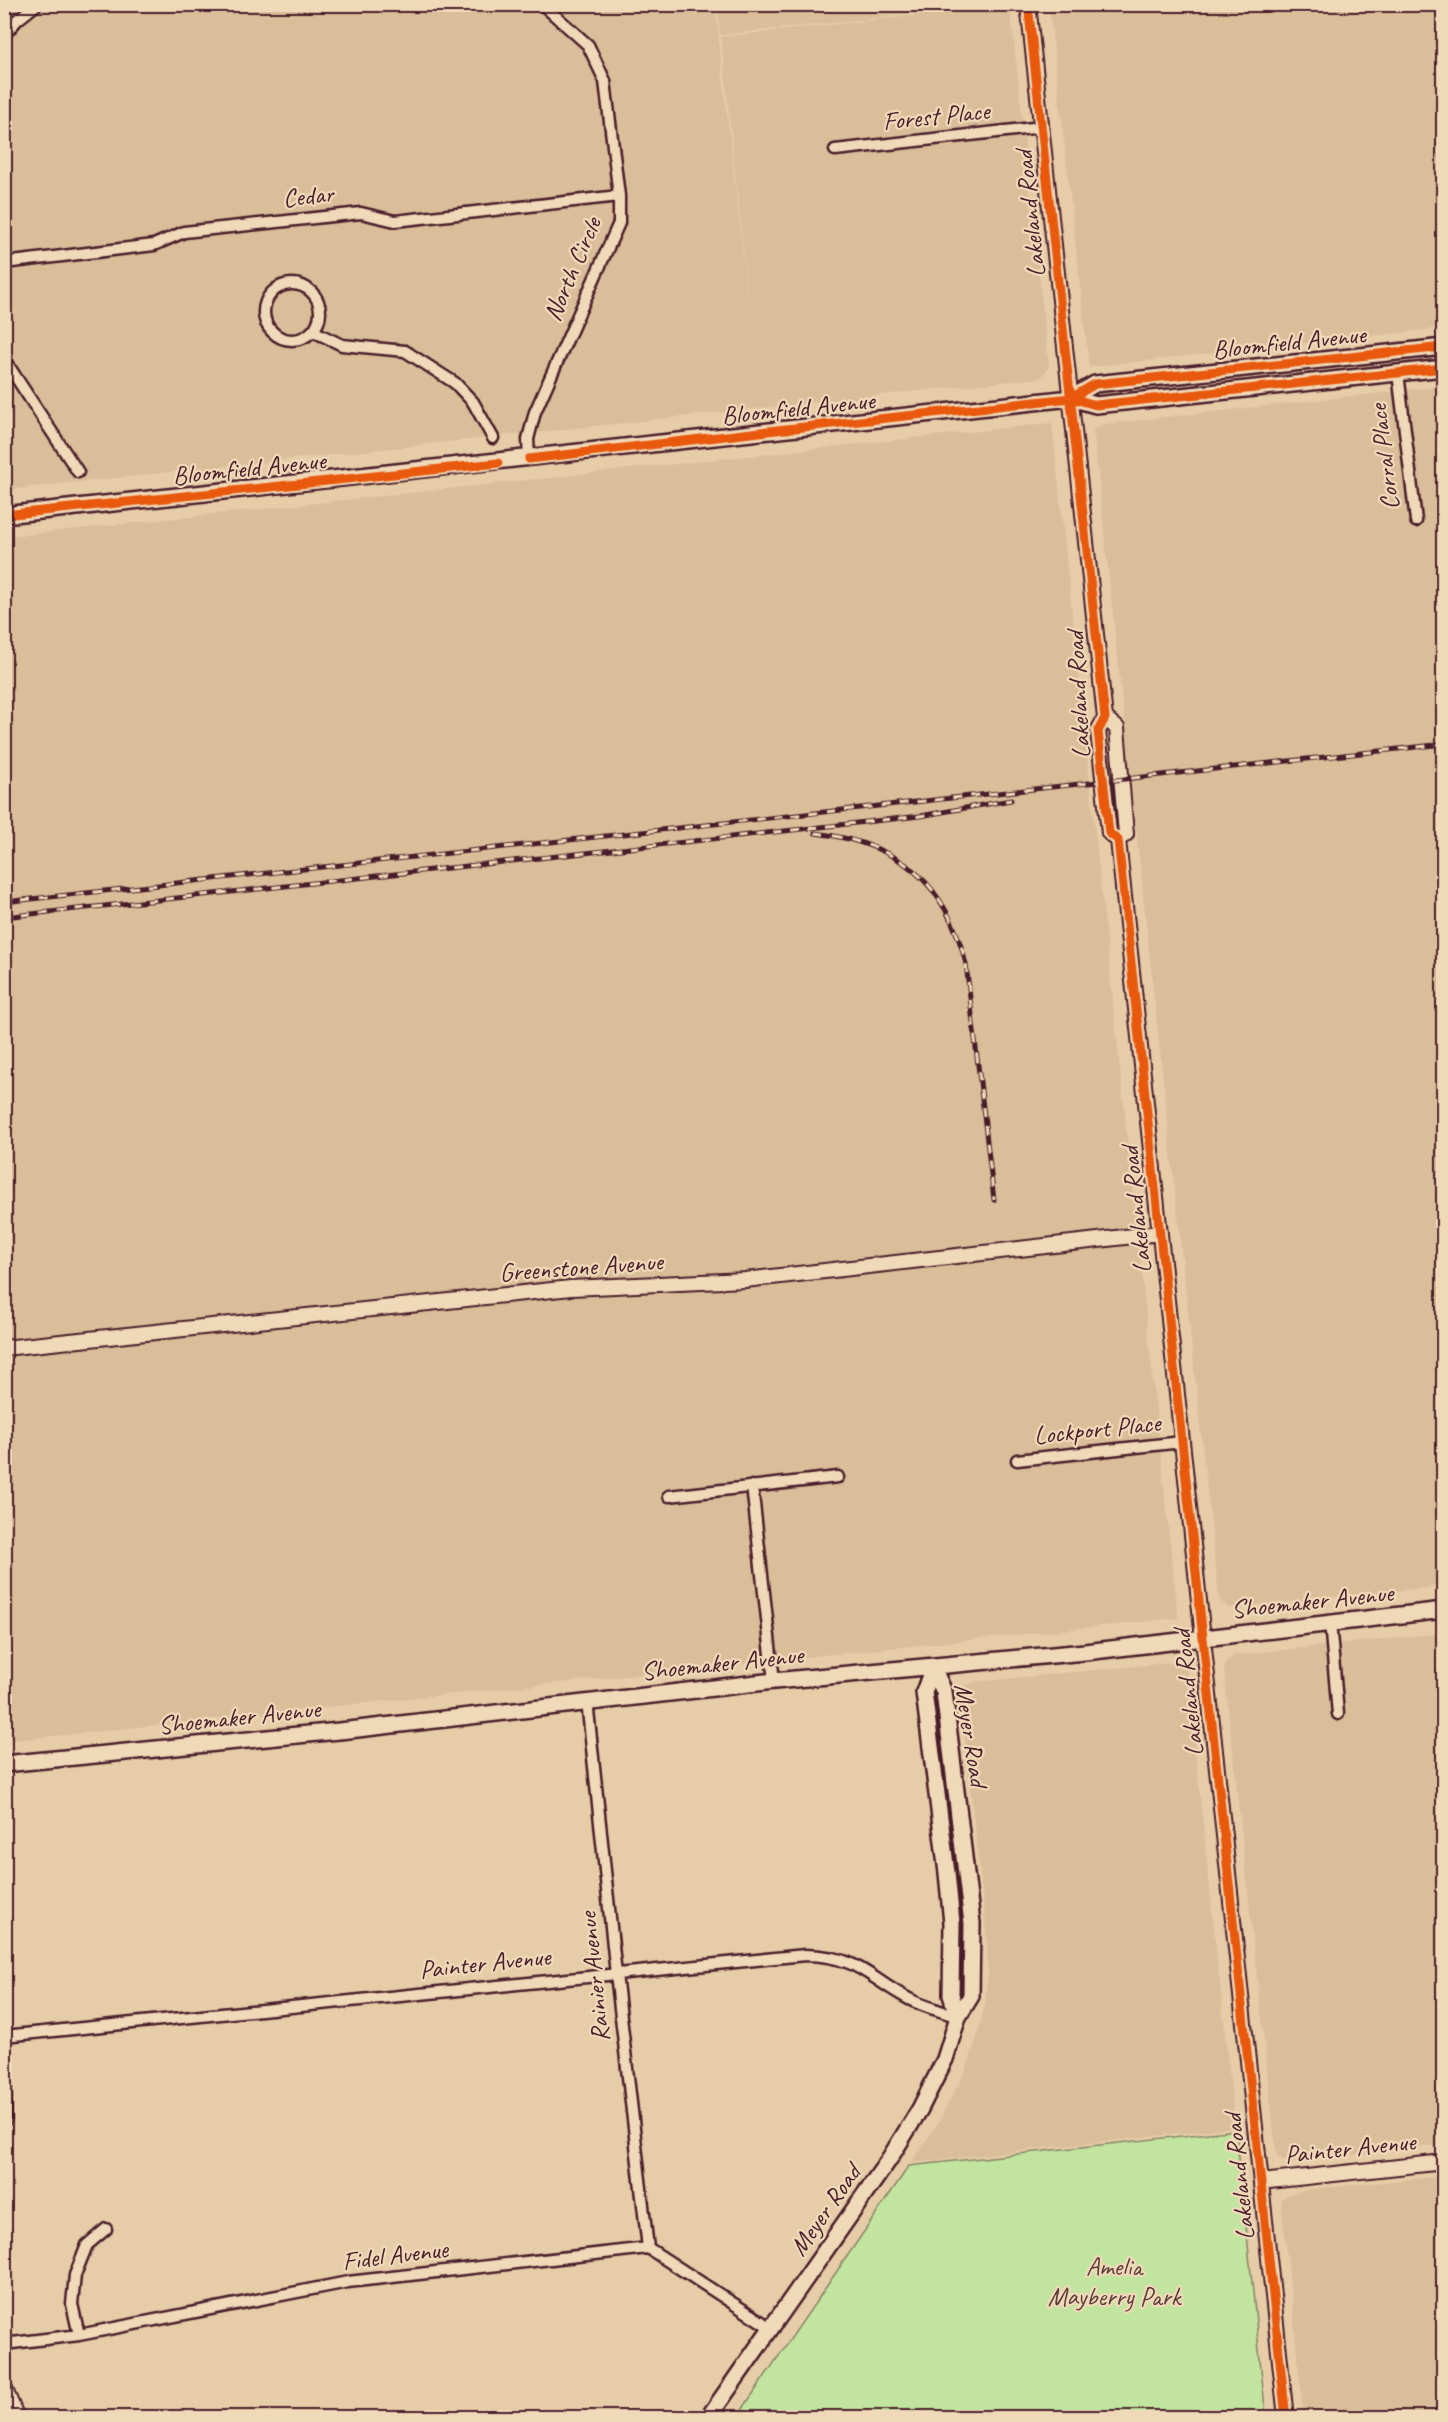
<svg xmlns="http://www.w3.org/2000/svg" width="1448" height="2422" font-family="Caveat,sans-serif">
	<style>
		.built { fill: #d9be99 }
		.green { fill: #c1e59f; stroke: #868265; stroke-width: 1.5 }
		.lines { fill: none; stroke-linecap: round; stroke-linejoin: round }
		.minor-casing { stroke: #4a1f2b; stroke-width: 15 }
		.tertiary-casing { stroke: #4a1f2b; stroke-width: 18 }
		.secondary-casing { stroke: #4a1f2b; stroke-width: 20 }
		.minor { stroke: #f0d9b8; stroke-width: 10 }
		.tertiary { stroke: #f0d9b8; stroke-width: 14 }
		.secondary { stroke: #f0d9b8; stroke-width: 15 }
		.rail-casing { stroke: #4a1f2b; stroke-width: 5 }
		.rail { stroke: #f0d9b8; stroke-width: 3; stroke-dasharray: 9; stroke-linecap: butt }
		.cycleway-casing { stroke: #f0d9b8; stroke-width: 13 }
		.cycleway { stroke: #e8590c; stroke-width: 9 }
		.labels { text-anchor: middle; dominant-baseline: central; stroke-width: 4.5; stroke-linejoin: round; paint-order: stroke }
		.street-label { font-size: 26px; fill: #4a1f2b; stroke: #f0d9b8 }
		.park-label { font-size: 26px; fill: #5c3d3c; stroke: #f0d9b8 }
	</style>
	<rect width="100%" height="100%" fill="#e6cda8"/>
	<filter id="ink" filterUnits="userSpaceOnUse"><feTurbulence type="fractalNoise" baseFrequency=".0167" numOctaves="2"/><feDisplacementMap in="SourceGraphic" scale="12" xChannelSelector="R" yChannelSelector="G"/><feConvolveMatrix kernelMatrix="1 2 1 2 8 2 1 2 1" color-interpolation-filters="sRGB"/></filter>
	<g filter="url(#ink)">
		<!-- built -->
		<path class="built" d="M 4,5 L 715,5 L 751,327 L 721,37 L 1010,5 L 1049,368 L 1040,378 L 5,490 Z
			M 717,5 L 717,4 L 996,5 L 720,35 Z
			M 1049,5 L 1443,5 L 1443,328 L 1089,367 Z
			M 1443,386 L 1443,1586 L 1229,1608 L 1219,1600 L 1093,429 L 1104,424 Z
			M 1052,423 L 1178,1618 L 5,1741 L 4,537 Z
			M 1443,1633 L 1443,2145 L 1288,2162 L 1277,2157 L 1275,2143 L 1224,1670 L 1227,1661 L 1235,1655 Z
			M 1176,1662 L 1182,1664 L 1187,1671 L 1235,2127 L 911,2163 L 938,2123 L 965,2072 L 976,2041 L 985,2005 L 988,1973 L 987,1937 L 960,1697 L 963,1687 L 974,1682 Z
			M 1443,2176 L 1443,2417 L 1304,2417 L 1281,2200 L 1285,2196 L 1304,2190 Z"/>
		<!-- green -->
		<path class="green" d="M 1236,2130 L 1266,2417 L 737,2417 L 909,2166 Z"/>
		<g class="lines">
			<!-- minor casing -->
			<g class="minor-casing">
				<path id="minor" d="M 4,35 L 17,20 L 37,4
					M 835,150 L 1042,127
					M 4,263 L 154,245 L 184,232 L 361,213 L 395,221 L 619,196
					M264 312a28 28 0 1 1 56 0a28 28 0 1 1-56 0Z
					M 313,331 L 342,345 L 405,351 L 455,383 L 473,402 L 493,438
					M 4,359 L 78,472
					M 1398,373 L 1416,521
					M 529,459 L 528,439 L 535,412 L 619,223 L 619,196 L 605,81 L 588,45 L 542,4
					M 1017,1460 L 1182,1442
					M 752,1486 L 774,1681
					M 669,1496 L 838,1477
					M 1330,1622 L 1338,1714
					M 587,1701 L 616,1974 L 648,2248
					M 4,2036 L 805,1955 C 859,1956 867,1977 909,1999 C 924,2007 942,2011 958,2017
					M 79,2335 L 72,2304 L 75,2275 L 87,2245 L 106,2229
					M 4,2344 L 79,2335 L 348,2282 L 648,2248 L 771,2328"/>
			</g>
			<!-- tertiary casing -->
			<g class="tertiary-casing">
				<path id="tertiary" d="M 1028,4 L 1105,718 L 1098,731 L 1109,833 L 1118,840 L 1286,2418
					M 1105,718 L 1117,728 L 1126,834 L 1118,840
					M 4,1348 L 571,1288 L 745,1280 L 1160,1233
					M 4,2079 L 4,2119
					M 1261,2182 L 1444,2162
					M 4,2387 L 17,2418"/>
			</g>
			<!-- secondary casing -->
			<g class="secondary-casing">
				<path id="secondary" d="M 1071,398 L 1095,384 L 1444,347
					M 4,515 L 1071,398 L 1096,405 L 1444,368
					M 933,1667 L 924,1692 L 947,1873 L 952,1923 L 951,1995 L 958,2017
					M 4,1764 L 349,1730 L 774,1681 L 1085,1652 L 1444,1610
					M 708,2418 L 888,2161 L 920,2109 L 945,2059 L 958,2017 L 971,1996 L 972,1923 L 944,1692 L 933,1667"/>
			</g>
			<!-- minor -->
			<use href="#minor" class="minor"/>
			<!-- tertiary -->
			<use href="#tertiary" class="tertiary"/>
			<!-- secondary -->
			<use href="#secondary" class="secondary"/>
			<!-- rail casing -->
			<g class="rail-casing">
				<path id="rail" d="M 815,833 C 898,843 946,881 966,964 L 994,1200
					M 4,902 L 1444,744
					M 4,917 L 920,816 L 1011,800"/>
			</g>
			<!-- rail -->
			<use href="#rail" class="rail"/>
			<!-- cycleway casing -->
			<g class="cycleway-casing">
				<path id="cycleway" d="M 1028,4 L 1105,718 L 1098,731 L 1109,833 L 1118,840 L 1286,2418
					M 1071,398 L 1095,384 L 1444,347
					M 529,459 L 777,430 L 1071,398 L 1096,405 L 1444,368
					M 4,515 L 498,463"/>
			</g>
			<!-- cycleway -->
			<use href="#cycleway" class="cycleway"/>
		</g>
	</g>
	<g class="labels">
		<!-- street labels -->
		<g class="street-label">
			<text transform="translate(936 116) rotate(-6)">Forest Place</text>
			<text transform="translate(308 196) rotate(-6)">Cedar</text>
			<text transform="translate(1030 214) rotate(-96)">Lakeland Road</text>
			<text transform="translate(572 269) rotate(-67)">North Circle</text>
			<text transform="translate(1289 342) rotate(-6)">Bloomfield Avenue</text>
			<text transform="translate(798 408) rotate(-6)">Bloomfield Avenue</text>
			<text transform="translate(1384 457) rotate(-97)">Corral Place</text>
			<text transform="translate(249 468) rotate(-6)">Bloomfield Avenue</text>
			<text transform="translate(1078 695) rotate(-93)">Lakeland Road</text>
			<text transform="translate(1136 1210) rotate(-96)">Lakeland Road</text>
			<text transform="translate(581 1267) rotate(-4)">Greenstone Avenue</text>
			<text transform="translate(1097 1429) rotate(-6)">Lockport Place</text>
			<text transform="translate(1312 1601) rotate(-6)">Shoemaker Avenue</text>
			<text transform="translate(722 1663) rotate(-6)">Shoemaker Avenue</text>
			<text transform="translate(1188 1693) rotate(-96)">Lakeland Road</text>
			<text transform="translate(239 1717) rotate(-6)">Shoemaker Avenue</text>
			<text transform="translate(971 1735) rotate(81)">Meyer Road</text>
			<text transform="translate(485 1963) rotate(-6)">Painter Avenue</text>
			<text transform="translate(594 1977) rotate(-96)">Rainier Avenue</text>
			<text transform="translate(1350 2148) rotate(-6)">Painter Avenue</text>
			<text transform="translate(1239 2177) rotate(-96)">Lakeland Road</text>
			<text transform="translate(825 2210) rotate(-55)">Meyer Road</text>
			<text transform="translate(395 2255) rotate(-7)">Fidel Avenue</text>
		</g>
		<!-- park labels -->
		<g class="park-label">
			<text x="1114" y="2266">Amelia<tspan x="1114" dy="30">Mayberry Park</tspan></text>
		</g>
	</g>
	<!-- margin -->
	<rect width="1448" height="2422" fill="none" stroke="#f0d9b8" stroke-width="24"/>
	<rect x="12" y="12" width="1424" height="2398" fill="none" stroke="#4a1f2b" stroke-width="2" filter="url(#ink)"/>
</svg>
